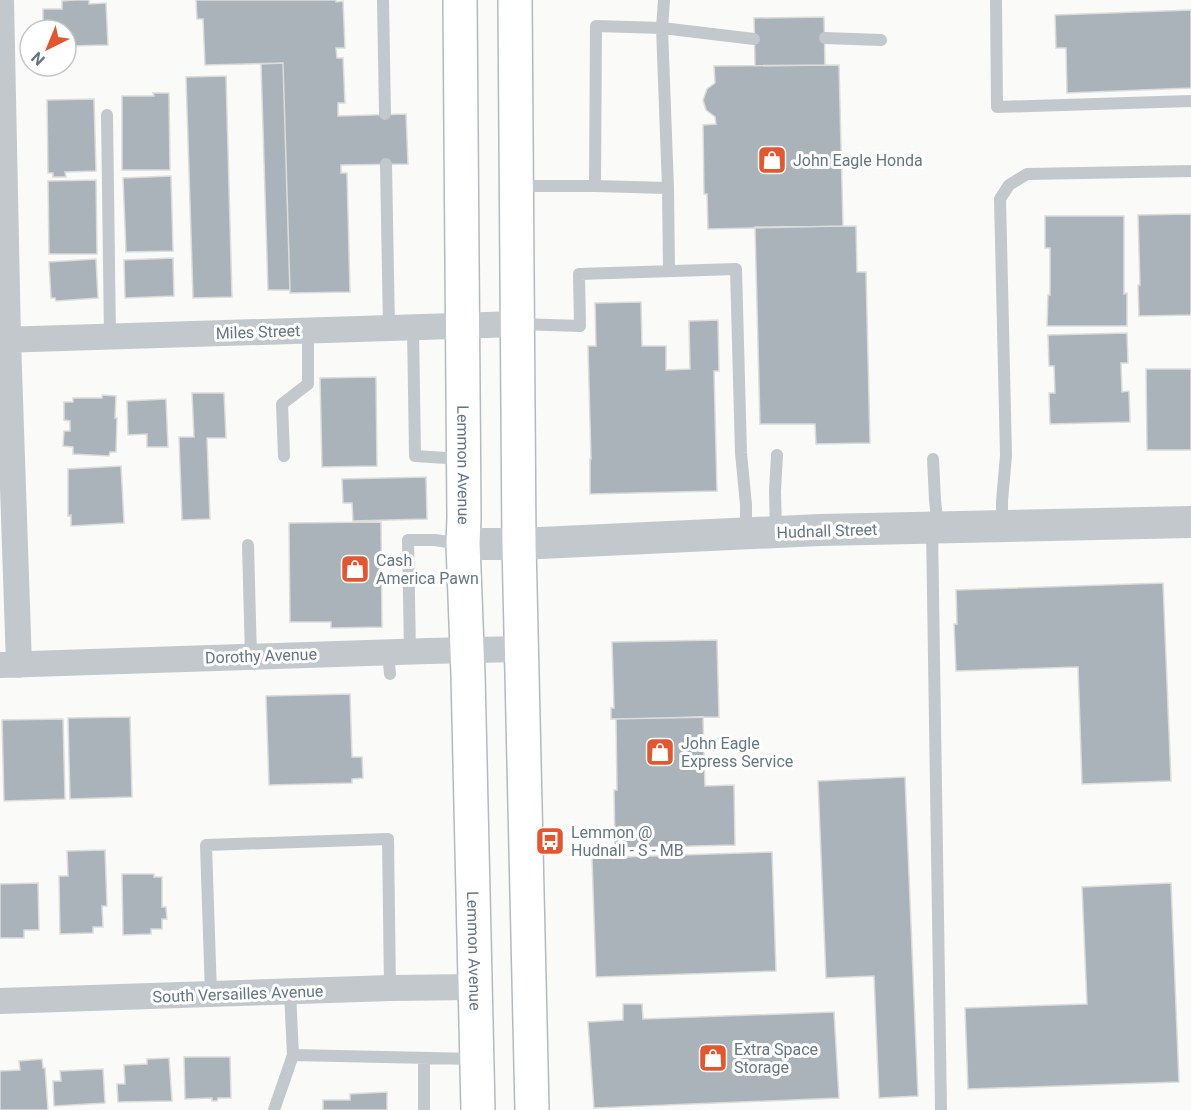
<svg xmlns="http://www.w3.org/2000/svg" width="1191" height="1110" font-family="Roboto,sans-serif">
	<style>
		.building { fill: #aab3b9; stroke: #dcdcda; stroke-width: 1.5 }
		.lines { fill: none; stroke-linecap: round; stroke-linejoin: round }
		.secondary-casing { stroke: #b3babf; stroke-width: 36 }
		.service { stroke: #c3c8cc; stroke-width: 12 }
		.minor { stroke: #c3c8cc; stroke-width: 26 }
		.tertiary { stroke: #c3c8cc; stroke-width: 32 }
		.secondary { stroke: #fff; stroke-width: 33 }
		.labels { text-anchor: middle; dominant-baseline: central; stroke-width: 6; stroke-linejoin: round; paint-order: stroke }
		.poi-label { font-size: 16px; fill: #657683; stroke: #fff; text-anchor: start }
		.street-label { font-size: 16px; fill: #657683; stroke: #fff }
	</style>
	<rect width="100%" height="100%" fill="#fafaf8"/>
	<!-- building -->
	<path class="building" d="M 74,0 L 89,0 L 89,4 L 106,3 L 108,45 L 66,46 L 66,30 L 43,30 L 43,9 L 62,9 L 62,1 Z
		M 196,0 L 336,0 L 336,2 L 343,1 L 345,48 L 336,48 L 337,58 L 343,58 L 345,103 L 338,103 L 338,116 L 406,114 L 408,164 L 341,165 L 341,173 L 347,173 L 350,292 L 290,293 L 283,63 L 205,65 L 203,19 L 197,19 Z
		M 1191,10 L 1191,88 L 1067,93 L 1066,48 L 1056,48 L 1055,15 Z
		M 824,17 L 825,65 L 755,66 L 754,18 Z
		M 283,63 L 290,290 L 268,290 L 261,64 Z
		M 839,65 L 843,226 L 708,229 L 707,194 L 704,194 L 703,125 L 716,124 L 715,117 L 706,110 L 703,100 L 707,89 L 715,83 L 714,66 Z
		M 226,76 L 232,297 L 193,298 L 186,77 Z
		M 153,93 L 169,93 L 170,170 L 122,170 L 122,96 L 154,96 Z
		M 94,99 L 96,171 L 65,172 L 66,177 L 53,177 L 53,173 L 48,173 L 47,100 Z
		M 171,176 L 173,251 L 126,252 L 123,178 Z
		M 96,180 L 97,254 L 49,254 L 48,181 Z
		M 1191,214 L 1191,315 L 1139,316 L 1138,285 L 1140,285 L 1138,215 Z
		M 1045,216 L 1124,216 L 1124,294 L 1127,293 L 1127,326 L 1047,326 L 1048,295 L 1050,295 L 1050,248 L 1045,248 Z
		M 856,226 L 857,272 L 866,272 L 870,443 L 816,444 L 815,424 L 760,424 L 755,227 Z
		M 173,258 L 174,296 L 125,298 L 124,260 Z
		M 96,259 L 98,298 L 56,301 L 55,298 L 51,298 L 49,262 Z
		M 641,302 L 642,346 L 666,346 L 666,370 L 690,369 L 689,321 L 718,320 L 719,371 L 714,371 L 717,491 L 590,494 L 590,459 L 591,459 L 588,346 L 596,346 L 595,303 Z
		M 1127,333 L 1128,363 L 1121,363 L 1122,392 L 1129,391 L 1130,422 L 1050,424 L 1049,393 L 1055,393 L 1054,366 L 1049,366 L 1048,335 Z
		M 1146,369 L 1191,369 L 1191,450 L 1147,450 Z
		M 376,377 L 377,466 L 322,467 L 320,378 Z
		M 192,393 L 224,393 L 226,438 L 207,438 L 210,519 L 182,520 L 179,437 L 194,437 Z
		M 102,395 L 116,396 L 115,418 L 117,418 L 116,452 L 110,452 L 109,456 L 73,454 L 73,447 L 63,446 L 64,431 L 70,431 L 70,421 L 64,420 L 64,402 L 73,402 L 73,398 L 102,398 Z
		M 166,399 L 168,447 L 147,447 L 147,434 L 128,435 L 127,401 Z
		M 121,466 L 124,523 L 71,526 L 71,515 L 68,516 L 68,469 Z
		M 426,477 L 427,519 L 353,521 L 352,503 L 343,503 L 342,479 Z
		M 381,522 L 382,627 L 331,628 L 331,622 L 290,622 L 289,523 Z
		M 1163,583 L 1171,781 L 1082,784 L 1078,667 L 956,671 L 954,624 L 957,624 L 956,590 Z
		M 717,640 L 719,717 L 611,719 L 611,708 L 614,708 L 612,642 Z
		M 350,694 L 352,757 L 362,757 L 363,778 L 352,779 L 352,783 L 269,785 L 266,696 Z
		M 130,717 L 132,797 L 70,799 L 68,718 Z
		M 703,717 L 705,786 L 734,785 L 735,845 L 615,848 L 614,790 L 617,790 L 616,719 Z
		M 63,719 L 65,799 L 4,801 L 2,720 Z
		M 905,777 L 918,1096 L 879,1098 L 874,976 L 826,978 L 818,781 Z
		M 105,850 L 107,906 L 102,906 L 103,927 L 93,927 L 93,933 L 60,934 L 59,876 L 68,876 L 67,851 Z
		M 772,852 L 776,971 L 596,977 L 592,858 Z
		M 122,874 L 154,874 L 154,877 L 162,877 L 162,907 L 166,907 L 167,919 L 162,919 L 162,929 L 151,929 L 151,934 L 123,935 Z
		M 38,883 L 39,930 L 24,930 L 24,938 L 0,938 L 0,884 Z
		M 1171,883 L 1179,1082 L 968,1089 L 965,1008 L 1087,1004 L 1082,887 Z
		M 623,1004 L 642,1004 L 643,1019 L 834,1012 L 839,1098 L 594,1108 L 588,1022 L 623,1020 Z
		M 184,1057 L 230,1057 L 231,1098 L 218,1098 L 217,1101 L 212,1101 L 212,1098 L 185,1099 Z
		M 169,1058 L 172,1101 L 118,1102 L 117,1084 L 125,1084 L 124,1065 L 147,1064 L 147,1059 Z
		M 42,1059 L 43,1068 L 45,1068 L 48,1110 L 0,1110 L 0,1071 L 20,1070 L 19,1061 Z
		M 103,1069 L 105,1103 L 54,1106 L 53,1081 L 61,1081 L 60,1071 Z
		M 387,1092 L 387,1110 L 323,1110 L 323,1100 L 350,1100 L 350,1094 Z"/>
	<g class="lines">
		<!-- secondary casing -->
		<g class="secondary-casing">
			<g id="secondary">
				<path id="s1" d="M 460,0 L 464,518 L 463,544 L 468,675 L 478,1110"/>
				<path d="M 515,0 L 519,544 L 532,1110"/>
			</g>
		</g>
		<!-- service -->
		<path class="service" d="M 383,0 L 385,114
			M 664,0 L 662,28 L 668,188 L 669,271
			M 996,0 L 997,107 L 1191,101
			M 825,38 L 881,40
			M 107,115 L 110,337
			M 386,164 L 389,328
			M 517,186 L 595,186 L 668,188
			M 595,186 L 596,26 L 662,28 L 754,39
			M 519,324 L 580,326 L 579,274 L 736,269 L 741,453 L 746,505 L 746,532
			M 413,327 L 415,456 L 462,459
			M 284,456 L 282,404 L 308,384 L 308,331
			M 933,459 L 935,500 L 938,527
			M 1002,527 L 1002,501 L 1006,455 L 1000,199 L 1009,185 L 1027,174 L 1191,171
			M 932,528 L 941,1110
			M 776,531 L 775,491 L 777,455
			M 248,545 L 251,657
			M 388,652 L 390,674
			M 410,652 L 408,540 L 435,540 L 460,544
			M 211,994 L 206,845 L 388,839 L 390,988
			M 293,1055 L 475,1059
			M 274,1110 L 293,1055 L 290,992
			M 424,1110 L 424,1058"/>
		<!-- minor -->
		<path class="minor" d="M 1,0 L 8,340 L 19,665
			M 0,340 L 517,324
			M 0,665 L 428,651 L 521,649
			M 0,1001 L 390,988 L 476,987"/>
		<!-- tertiary -->
		<path class="tertiary" d="M 463,544 L 519,544 L 820,530 L 1191,522"/>
		<!-- secondary -->
		<use href="#secondary" class="secondary"/>
	</g>
	<!-- icons -->
	<defs>
		<g id="shop-square" transform="scale(1.5)"><rect x="-9" y="-9" width="18" height="18" rx="4" fill="#e4572e" stroke="#fff"/><path d="M-5-2.5h2.3a2.7 3.5 0 0 1 5.4 0H5L5.5 6h-11ZM-1.5-2.5h3a1.5 2.3 0 0 0-3 0Z" fill="#fff"/></g>
		<g id="bus-square" transform="scale(1.5)"><rect x="-9" y="-9" width="18" height="18" rx="4" fill="#e4572e" stroke="#fff"/><path d="M-5-6H5V4H4V6H2V4H-2V6H-4V4H-5ZM-3.5-4V0h7V-4ZM-3.5 1.2v1.5H-2V1.2ZM2 1.2v1.5H3.5V1.2Z" fill="#fff"/></g>
	</defs>
	<g fill-rule="evenodd">
		<use href="#shop-square" x="772" y="160"/>
		<use href="#shop-square" x="355" y="569"/>
		<use href="#shop-square" x="660" y="752"/>
		<use href="#bus-square" x="550" y="841"/>
		<use href="#shop-square" x="713" y="1058"/>
	</g>
	<g class="labels">
		<!-- poi labels -->
		<g class="poi-label">
			<text x="793" y="160">John Eagle Honda</text>
			<text x="376" y="560">Cash<tspan x="376" dy="18">America Pawn</tspan></text>
			<text x="681" y="743">John Eagle<tspan x="681" dy="18">Express Service</tspan></text>
			<text x="571" y="832">Lemmon @<tspan x="571" dy="18">Hudnall - S - MB</tspan></text>
			<text x="734" y="1049">Extra Space<tspan x="734" dy="18">Storage</tspan></text>
		</g>
		<!-- street labels -->
		<g class="street-label">
			<text transform="translate(258 332) rotate(-2)">Miles Street</text>
			<text stroke="none"><textPath href="#s1" startOffset="465">Lemmon Avenue</textPath></text>
			<text transform="translate(827 531) rotate(-2)">Hudnall Street</text>
			<text transform="translate(261 656) rotate(-2)">Dorothy Avenue</text>
			<text stroke="none"><textPath href="#s1" startOffset="951">Lemmon Avenue</textPath></text>
			<text transform="translate(238 994) rotate(-2)">South Versailles Avenue</text>
		</g>
	</g>
	<!-- north arrow -->
	<g transform="translate(48 48) rotate(223)"><circle r="28" fill="#ffffff" stroke="#c1c8cd" stroke-width="1.5"/>
	<path d="M0-4.5L10 22L0 15L-10 22Z" fill="#e4572e"/>
	<text y="-9" font-size="16" font-weight="bold" text-anchor="middle" fill="#657683">N</text>
	</g>
</svg>
